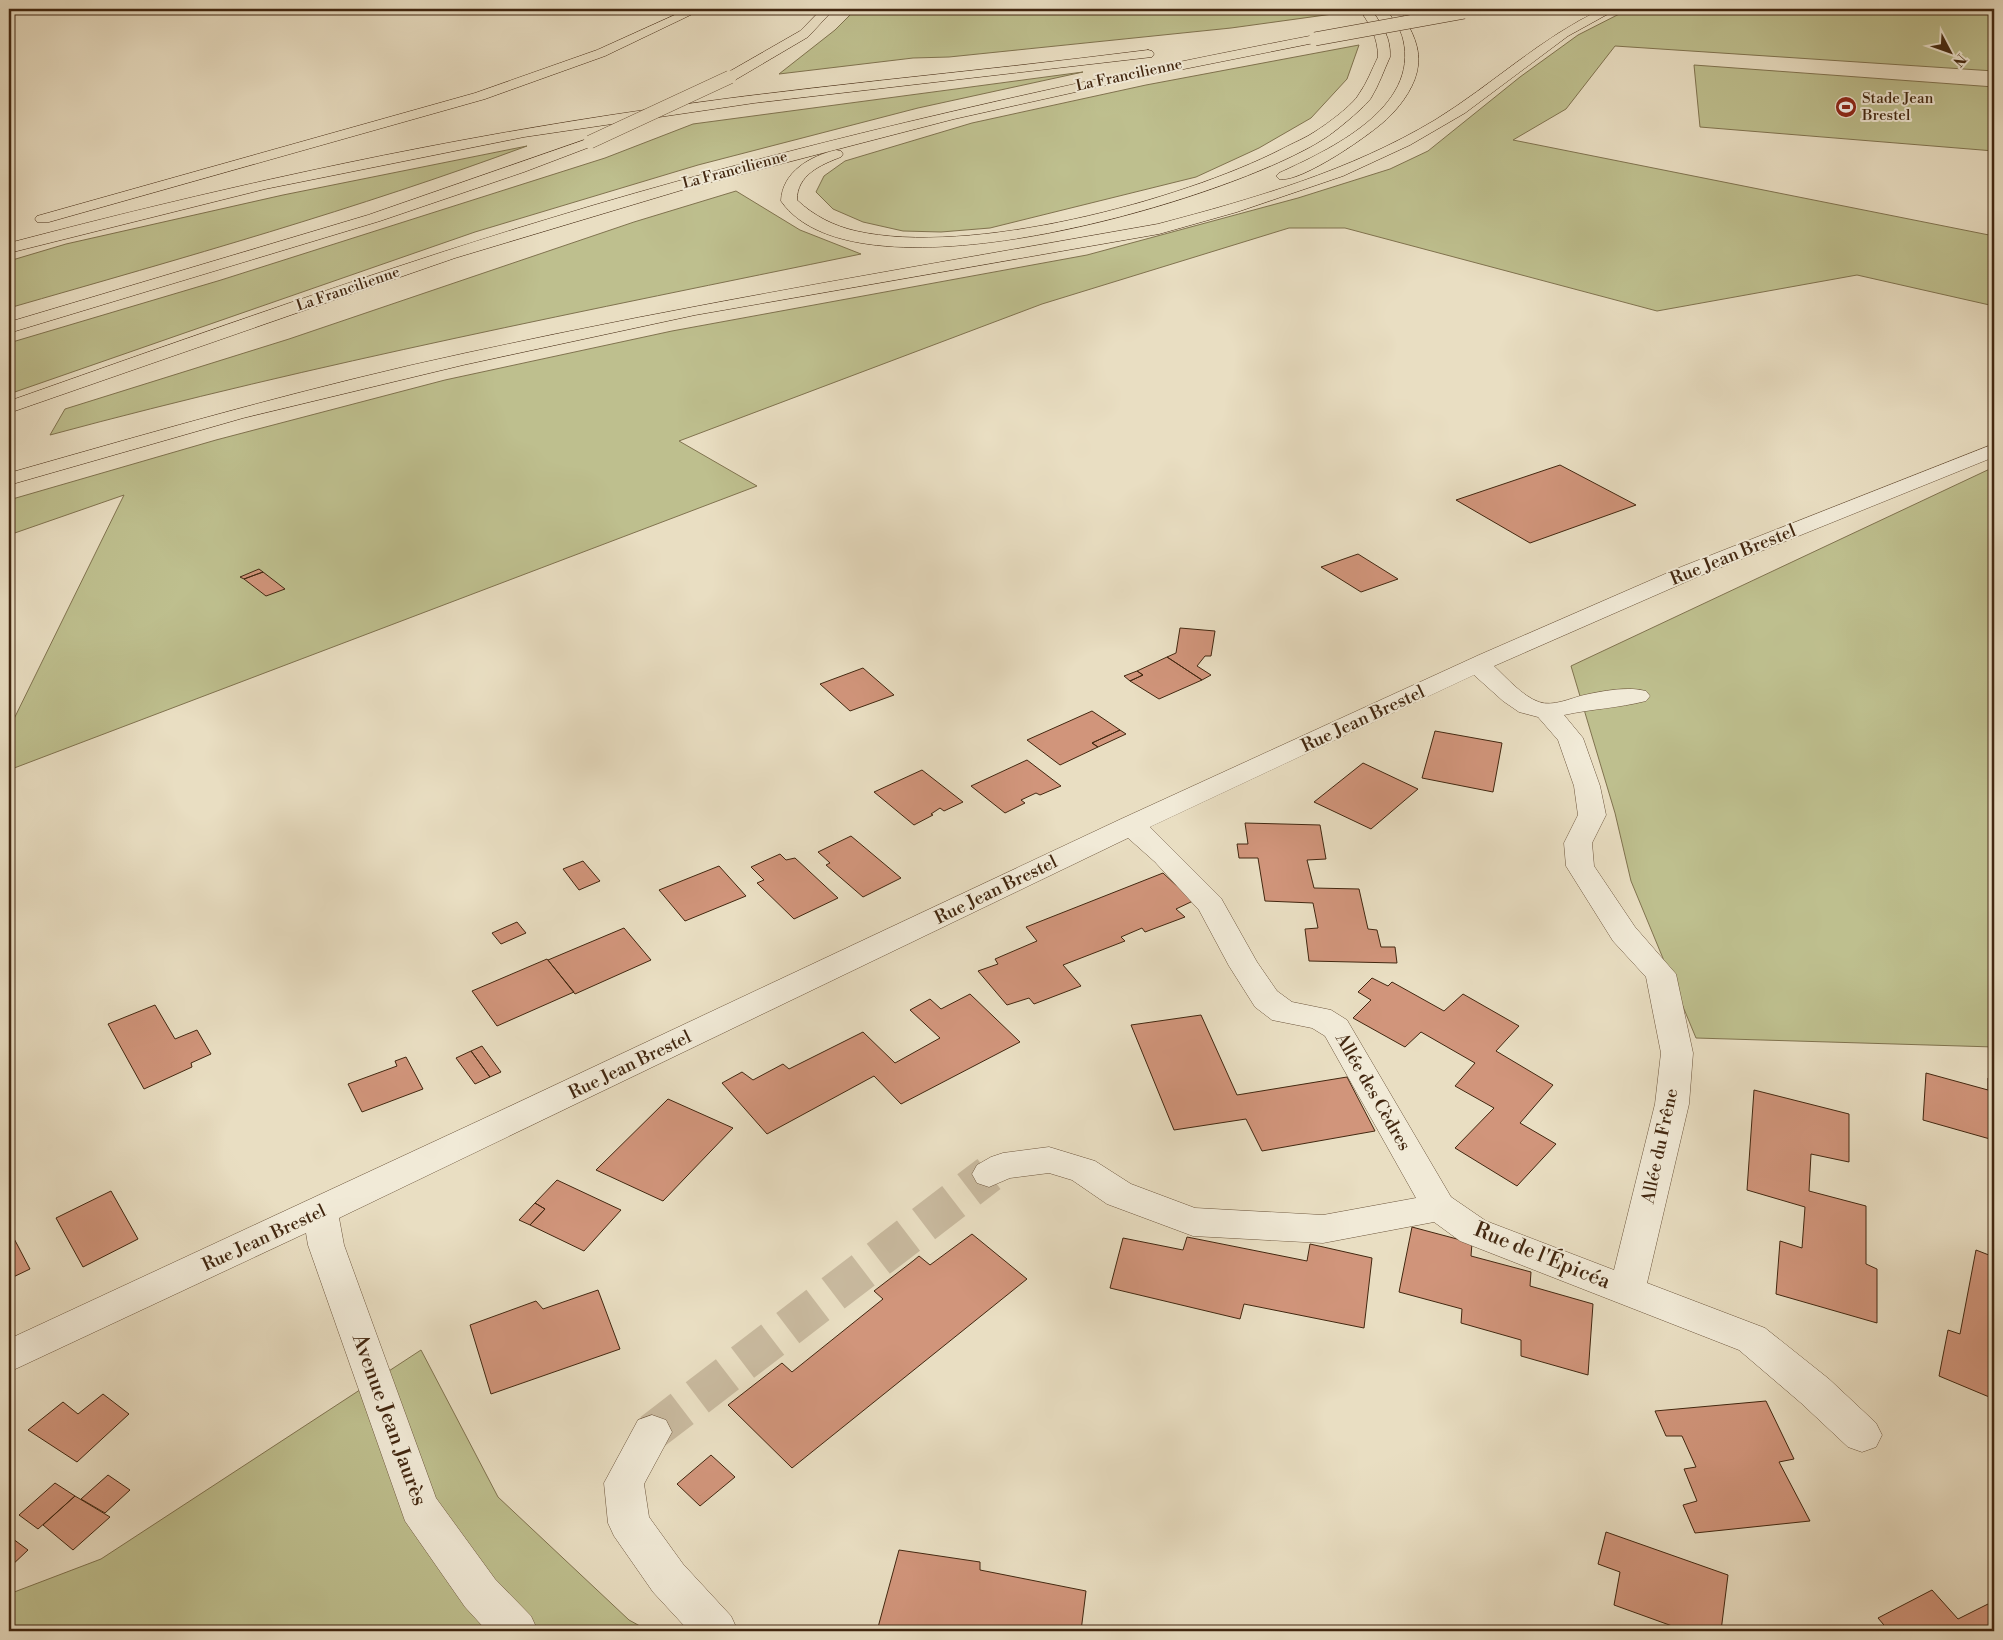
<svg xmlns="http://www.w3.org/2000/svg" width="2003" height="1640" font-family="'Libre Bodoni',serif">
	<style>
		.green { fill: #bebf8e; stroke: #80734f }
		.building { fill: #d1957b; stroke: #422710 }
		.lines { fill: none; stroke-linecap: round; stroke-linejoin: round }
		.minor-tunnel { stroke: #c8b99e; stroke-width: 38; stroke-dasharray: 38 19; stroke-linecap: butt }
		.minor-casing { stroke: #6c553c; stroke-width: 1 }
		.highway-casing { stroke: #422710; stroke-width: 1 }
		.minor { fill: #f1ead7; fill-rule: evenodd }
		.highway { fill: #e9dec2; fill-rule: evenodd }
		.highway-bridge-casing { stroke: #422710; stroke-width: 14; stroke-linecap: butt }
		.highway-bridge { stroke: #e9dec2; stroke-width: 13 }
		.labels { text-anchor: middle; dominant-baseline: central; stroke-width: 4; stroke-linejoin: round; paint-order: stroke }
		.far-street-label { font-size: 15px; fill: #422710; stroke: #f1ead7 }
		.far-poi-label { font-size: 15px; fill: #422710; stroke: #f1ead7; text-anchor: start }
		.street-label { font-size: 18px; fill: #422710; stroke: #f1ead7 }
		.near-street-label { font-size: 21px; fill: #422710; stroke: #f1ead7 }
	</style>
	<rect width="100%" height="100%" fill="#e9dec2"/>
	<filter id="stains"><feTurbulence type="fractalNoise" baseFrequency=".004" numOctaves="4"/><feColorMatrix values="0 0 0 0 .2 0 0 0 0 .09 0 0 0 0 .02 0 0 0 .5 -.17"/></filter>
	<radialGradient id="worn" r=".72"><stop offset=".6" stop-color="#630" stop-opacity="0"/><stop offset="1" stop-color="#630" stop-opacity=".3"/></radialGradient>
	<!-- green -->
	<path class="green" d="M 856,9 L 1336,9 L 1340,13 L 1231,28 L 949,57 L 913,58 L 779,74 L 835,30 Z
		M 1629,9 L 1994,9 L 1994,71 L 1615,46 L 1566,109 L 1513,140 L 1994,236 L 1994,306 L 1857,275 L 1657,311 L 1345,228 L 1289,228 L 1042,304 L 679,441 L 757,486 L 9,770 L 9,729 L 124,495 L 9,535 L 9,500 L 216,440 L 445,380 L 672,331 L 1087,255 L 1298,198 L 1390,169 L 1428,151 L 1520,77 L 1578,35 Z
		M 1359,45 L 1347,79 L 1311,118 L 1259,148 L 1196,177 L 990,228 L 941,232 L 903,231 L 863,222 L 833,209 L 816,192 L 824,176 L 845,161 L 972,123 L 1146,85 Z
		M 1694,65 L 1994,87 L 1994,151 L 1700,127 Z
		M 1083,72 L 918,108 L 698,165 L 475,232 L 9,394 L 9,343 L 221,280 L 605,158 L 693,124 Z
		M 527,146 C 357,209 183,258 9,308 L 9,261 L 66,244 L 283,195 Z
		M 736,191 L 800,230 L 861,254 C 590,310 317,363 50,435 L 65,409 L 289,339 L 634,222 Z
		M 1994,467 L 1994,1047 L 1696,1038 L 1631,881 L 1615,813 L 1571,666 Z
		M 421,1350 L 498,1497 L 629,1620 L 649,1631 L 9,1631 L 9,1594 L 101,1559 Z"/>
	<!-- building -->
	<path class="building" d="M 1560,465 L 1636,505 L 1530,543 L 1456,500 Z
		M 1358,554 L 1398,579 L 1361,592 L 1321,567 Z
		M 259,569 L 263,572 L 244,579 L 240,577 Z
		M 263,572 L 285,589 L 266,596 L 244,579 Z
		M 1180,628 L 1215,631 L 1211,656 L 1205,656 L 1197,666 L 1211,675 L 1202,680 L 1167,657 L 1176,653 Z
		M 1167,657 L 1202,680 L 1159,699 L 1130,681 L 1143,675 L 1137,671 Z
		M 863,668 L 894,695 L 850,711 L 820,684 Z
		M 1137,671 L 1143,675 L 1130,681 L 1124,676 Z
		M 1092,711 L 1120,730 L 1092,743 L 1098,747 L 1060,765 L 1027,740 Z
		M 1120,730 L 1126,734 L 1098,747 L 1092,743 Z
		M 1435,731 L 1502,743 L 1493,792 L 1422,778 Z
		M 1027,760 L 1061,786 L 1040,795 L 1036,793 L 1021,800 L 1025,803 L 1005,813 L 971,786 Z
		M 1363,763 L 1418,789 L 1371,829 L 1314,802 Z
		M 922,770 L 963,802 L 944,811 L 940,808 L 931,814 L 933,815 L 914,825 L 874,792 Z
		M 1245,823 L 1320,825 L 1326,859 L 1307,860 L 1314,888 L 1359,889 L 1368,929 L 1377,930 L 1381,947 L 1395,947 L 1397,963 L 1309,961 L 1305,929 L 1318,928 L 1313,903 L 1265,901 L 1258,858 L 1239,858 L 1237,844 L 1248,844 Z
		M 851,836 L 901,878 L 863,897 L 826,865 L 830,863 L 818,852 Z
		M 780,854 L 786,860 L 795,858 L 838,898 L 794,919 L 757,883 L 764,880 L 751,867 Z
		M 583,861 L 600,881 L 579,890 L 563,869 Z
		M 719,866 L 746,896 L 685,921 L 659,890 Z
		M 1163,873 L 1193,901 L 1176,909 L 1185,917 L 1145,932 L 1142,928 L 1121,937 L 1125,941 L 1063,965 L 1081,986 L 1034,1004 L 1029,998 L 1007,1005 L 978,971 L 998,964 L 995,959 L 1037,941 L 1026,927 Z
		M 517,922 L 526,933 L 501,944 L 492,933 Z
		M 624,928 L 651,960 L 575,994 L 548,960 Z
		M 547,959 L 574,992 L 497,1026 L 472,991 Z
		M 1372,978 L 1388,986 L 1392,982 L 1444,1011 L 1463,994 L 1519,1026 L 1496,1051 L 1553,1085 L 1520,1123 L 1556,1144 L 1517,1186 L 1455,1148 L 1494,1108 L 1455,1086 L 1475,1063 L 1421,1032 L 1405,1047 L 1353,1018 L 1371,1000 L 1358,992 Z
		M 970,994 L 1020,1042 L 901,1104 L 874,1076 L 767,1134 L 722,1083 L 742,1072 L 753,1080 L 783,1064 L 789,1069 L 863,1032 L 895,1063 L 940,1038 L 910,1010 L 930,999 L 941,1009 Z
		M 155,1005 L 175,1039 L 197,1030 L 211,1054 L 191,1063 L 192,1067 L 144,1089 L 108,1024 Z
		M 1201,1015 L 1237,1095 L 1347,1077 L 1375,1131 L 1262,1151 L 1246,1119 L 1174,1130 L 1131,1025 Z
		M 482,1046 L 501,1072 L 490,1077 L 471,1051 Z
		M 471,1051 L 490,1077 L 475,1084 L 456,1058 Z
		M 406,1057 L 423,1089 L 362,1112 L 348,1084 L 397,1066 L 395,1061 Z
		M 1926,1073 L 1988,1090 L 1988,1078 L 1994,1080 L 1994,1129 L 1991,1128 L 1990,1139 L 1923,1120 Z
		M 1754,1090 L 1849,1114 L 1849,1162 L 1811,1154 L 1809,1191 L 1866,1206 L 1866,1264 L 1877,1269 L 1877,1323 L 1776,1294 L 1780,1241 L 1802,1248 L 1805,1207 L 1747,1190 Z
		M 668,1099 L 733,1128 L 663,1201 L 596,1170 Z
		M 557,1180 L 621,1210 L 584,1251 L 530,1225 L 545,1209 L 535,1203 Z
		M 111,1191 L 138,1239 L 83,1267 L 56,1218 Z
		M 535,1203 L 545,1209 L 530,1225 L 519,1220 Z
		M 1412,1227 L 1472,1243 L 1471,1256 L 1531,1272 L 1530,1286 L 1593,1304 L 1588,1375 L 1521,1356 L 1521,1340 L 1461,1323 L 1462,1309 L 1399,1292 Z
		M 9,1229 L 30,1269 L 9,1279 Z
		M 972,1234 L 1027,1279 L 792,1468 L 728,1405 L 782,1363 L 792,1372 L 883,1299 L 874,1291 L 913,1261 L 919,1256 L 930,1265 Z
		M 1187,1237 L 1307,1261 L 1310,1244 L 1372,1258 L 1364,1328 L 1244,1304 L 1240,1319 L 1110,1288 L 1123,1238 L 1183,1250 Z
		M 1976,1250 L 1994,1257 L 1994,1399 L 1939,1376 L 1948,1330 L 1960,1334 Z
		M 598,1290 L 620,1349 L 491,1394 L 470,1325 L 536,1301 L 543,1309 Z
		M 103,1394 L 129,1414 L 77,1462 L 28,1430 L 63,1402 L 78,1414 Z
		M 1766,1401 L 1794,1459 L 1779,1462 L 1810,1521 L 1695,1533 L 1683,1505 L 1697,1501 L 1684,1469 L 1696,1467 L 1682,1436 L 1666,1436 L 1655,1411 Z
		M 711,1455 L 735,1477 L 700,1506 L 677,1484 Z
		M 108,1475 L 130,1490 L 105,1513 L 81,1499 Z
		M 55,1483 L 75,1496 L 38,1529 L 19,1515 Z
		M 75,1496 L 110,1517 L 73,1550 L 43,1525 Z
		M 1606,1532 L 1728,1575 L 1721,1631 L 1686,1631 L 1614,1605 L 1620,1572 L 1598,1564 Z
		M 9,1536 L 28,1550 L 9,1568 Z
		M 899,1550 L 980,1562 L 980,1570 L 1086,1591 L 1081,1631 L 877,1631 Z
		M 1932,1590 L 1958,1619 L 1994,1601 L 1994,1631 L 1889,1631 L 1878,1618 Z"/>
	<g class="lines">
		<!-- minor-tunnel -->
		<path class="minor-tunnel" d="M 652,1432 L 989,1174"/>
		<!-- minor casing -->
		<g class="minor-casing">
			<path id="minor" d="M 1994,444 L 1994,457 L 1697,577 L 1494,666 C 1507,678 1522,696 1539,702 C 1553,707 1571,698 1584,695 C 1602,691 1628,686 1646,691 L 1650,696 L 1646,701 C 1619,708 1591,709 1564,715 L 1583,738 L 1600,786 L 1606,815 L 1592,843 L 1594,866 L 1635,927 L 1676,974 L 1693,1053 L 1689,1104 L 1647,1283 L 1765,1328 L 1829,1379 L 1876,1423 L 1882,1435 L 1876,1447 L 1862,1452 L 1848,1447 L 1801,1403 L 1739,1350 L 1460,1241 L 1434,1222 L 1323,1243 L 1193,1236 L 1107,1204 L 1072,1180 L 1049,1173 L 1010,1178 L 989,1187 L 977,1183 L 972,1174 L 977,1165 L 991,1157 L 1003,1153 L 1049,1147 L 1095,1161 L 1131,1184 L 1195,1208 L 1323,1215 L 1416,1198 L 1325,1036 L 1312,1028 L 1272,1020 L 1255,1007 L 1229,966 L 1199,910 L 1155,862 L 1128,838 L 339,1218 L 344,1245 L 436,1498 L 495,1579 L 531,1616 L 538,1631 L 487,1631 L 465,1607 L 405,1521 L 308,1245 L 306,1233 L 9,1372 L 9,1339 L 487,1117 L 1121,819 L 1479,655 L 1681,567 ZM 1474,675 L 1503,701 L 1519,712 L 1538,717 L 1558,740 L 1574,786 L 1578,815 L 1564,843 L 1566,866 L 1613,941 L 1646,977 L 1661,1053 L 1655,1104 L 1614,1270 L 1486,1221 L 1451,1197 L 1347,1020 L 1331,1010 L 1292,1002 L 1277,991 L 1257,962 L 1221,898 L 1150,827 Z
				M 652,1415 L 666,1420 L 672,1432 L 644,1484 L 649,1517 L 683,1564 L 731,1616 L 738,1631 L 689,1631 L 653,1592 L 614,1536 L 608,1523 L 604,1483 L 638,1420 Z"/>
		</g>
		<!-- highway casing -->
		<g class="highway-casing">
			<path id="highway" d="M 688,9 L 703,9 L 605,56 L 485,99 L 49,222 L 37,222 L 35,219 L 37,216 L 475,93 L 597,50 Z
				M 822,9 L 834,9 L 808,37 L 735,80 L 725,80 L 723,77 L 725,74 L 800,31 Z
				M 1359,9 L 1371,9 L 1373,12 C 1383,26 1391,39 1390,57 C 1384,70 1379,85 1371,98 C 1366,106 1335,132 1325,138 C 1234,198 857,311 781,201 C 782,172 810,156 836,150 L 841,151 L 843,154 L 841,157 C 820,165 797,175 797,200 C 814,216 834,226 856,231 C 970,257 1180,201 1282,149 C 1293,143 1306,138 1316,131 C 1327,124 1353,105 1359,94 C 1367,83 1372,69 1378,57 C 1378,38 1370,24 1359,9 Z
				M 1387,9 L 1399,9 C 1409,26 1421,45 1418,66 C 1416,84 1403,103 1390,116 C 1375,132 1300,184 1279,179 L 1276,176 L 1279,173 C 1329,150 1420,108 1403,39 C 1401,29 1392,18 1387,9 Z
				M 1460,9 L 1488,9 L 1486,11 L 1460,15 Z
				M 1602,9 L 1617,9 L 1568,36 L 1465,113 L 1410,145 L 1343,176 L 1237,212 L 1159,234 L 695,315 L 463,365 L 243,418 L 9,485 L 9,473 C 160,430 312,386 466,353 C 695,303 927,265 1158,224 C 1253,199 1350,171 1435,120 C 1492,85 1540,38 1602,9 Z
				M 1315,35 L 1319,36 L 1321,39 L 1319,42 L 1134,79 L 954,119 L 692,187 L 455,258 L 9,413 L 9,401 C 202,333 395,264 591,206 C 829,136 1071,82 1315,35 Z
				M 1148,50 L 1152,51 L 1154,54 L 1152,57 L 754,103 L 524,137 L 265,189 L 9,253 L 9,243 C 207,191 408,146 611,115 C 789,87 969,73 1148,50 Z
				M 590,138 L 595,139 L 597,142 L 595,145 L 524,172 L 380,221 L 9,333 L 9,322 L 368,215 Z"/>
		</g>
		<!-- minor -->
		<use href="#minor" class="minor"/>
		<!-- highway -->
		<use href="#highway" class="highway"/>
		<!-- highway-bridge casing -->
		<g class="highway-bridge-casing">
			<path id="highway-bridge" d="M 1315,39 L 1464,12
				M 590,142 L 730,77"/>
		</g>
		<!-- highway-bridge -->
		<use href="#highway-bridge" class="highway-bridge"/>
	</g>
	<!-- icons -->
	<defs>
		<g id="stadium-disc" transform="scale(1.125)"><circle r="9.5" fill="#8f2418" stroke="#f1ead7"/><path d="M0-5a6.5 5 0 1 0 0 10a6.5 5 0 1 0 0-10ZM-3.5-1.8h7v3.6h-7Z" fill="#fff"/></g>
	</defs>
	<g fill-rule="evenodd">
		<use href="#stadium-disc" x="1846" y="107"/>
	</g>
	<g class="labels">
		<!-- far-street labels -->
		<g class="far-street-label">
			<text transform="translate(1129 75) rotate(-12)">La Francilienne</text>
			<text transform="translate(735 170) rotate(-15)">La Francilienne</text>
			<text transform="translate(348 289) rotate(-19)">La Francilienne</text>
		</g>
		<!-- far-poi labels -->
		<g class="far-poi-label">
			<text x="1862" y="98">Stade Jean<tspan x="1862" dy="17">Brestel</tspan></text>
		</g>
		<!-- street labels -->
		<g class="street-label">
			<text transform="translate(1733 555) rotate(-22)">Rue Jean Brestel</text>
			<text transform="translate(1363 719) rotate(-25)">Rue Jean Brestel</text>
			<text transform="translate(996 890) rotate(-26)">Rue Jean Brestel</text>
			<text transform="translate(630 1065) rotate(-26)">Rue Jean Brestel</text>
			<text transform="translate(1373 1092) rotate(60)">Allée des Cèdres</text>
			<text transform="translate(1660 1146) rotate(-78)">Allée du Frêne</text>
			<text transform="translate(264 1238) rotate(-25)">Rue Jean Brestel</text>
		</g>
		<!-- near-street labels -->
		<g class="near-street-label">
			<text transform="translate(1542 1256) rotate(22)">Rue de l'Épicéa</text>
			<text transform="translate(389 1420) rotate(70)">Avenue Jean Jaurès</text>
		</g>
	</g>
	<!-- margin -->
	<rect width="2003" height="1640" fill="none" stroke="#e9dec2" stroke-width="30"/>
	<rect x="10" y="10" width="1983" height="1620" fill="none" stroke="#422710" stroke-width="2.5"/>
	<rect x="15" y="15" width="1973" height="1610" fill="none" stroke="#422710"/>
	<!-- north arrow -->
	<g transform="translate(1950 52) rotate(131)" stroke="#f1ead7" stroke-width="4" paint-order="stroke">
	<path d="M0-4L9 19L0 12L-9 19Z" fill="#422710"/>
	<text y="-8" font-size="14" font-weight="bold" text-anchor="middle" fill="#422710">N</text>
	</g>
	<rect width="100%" height="100%" filter="url(#stains)"/>
	<rect width="100%" height="100%" fill="url(#worn)"/>
</svg>
